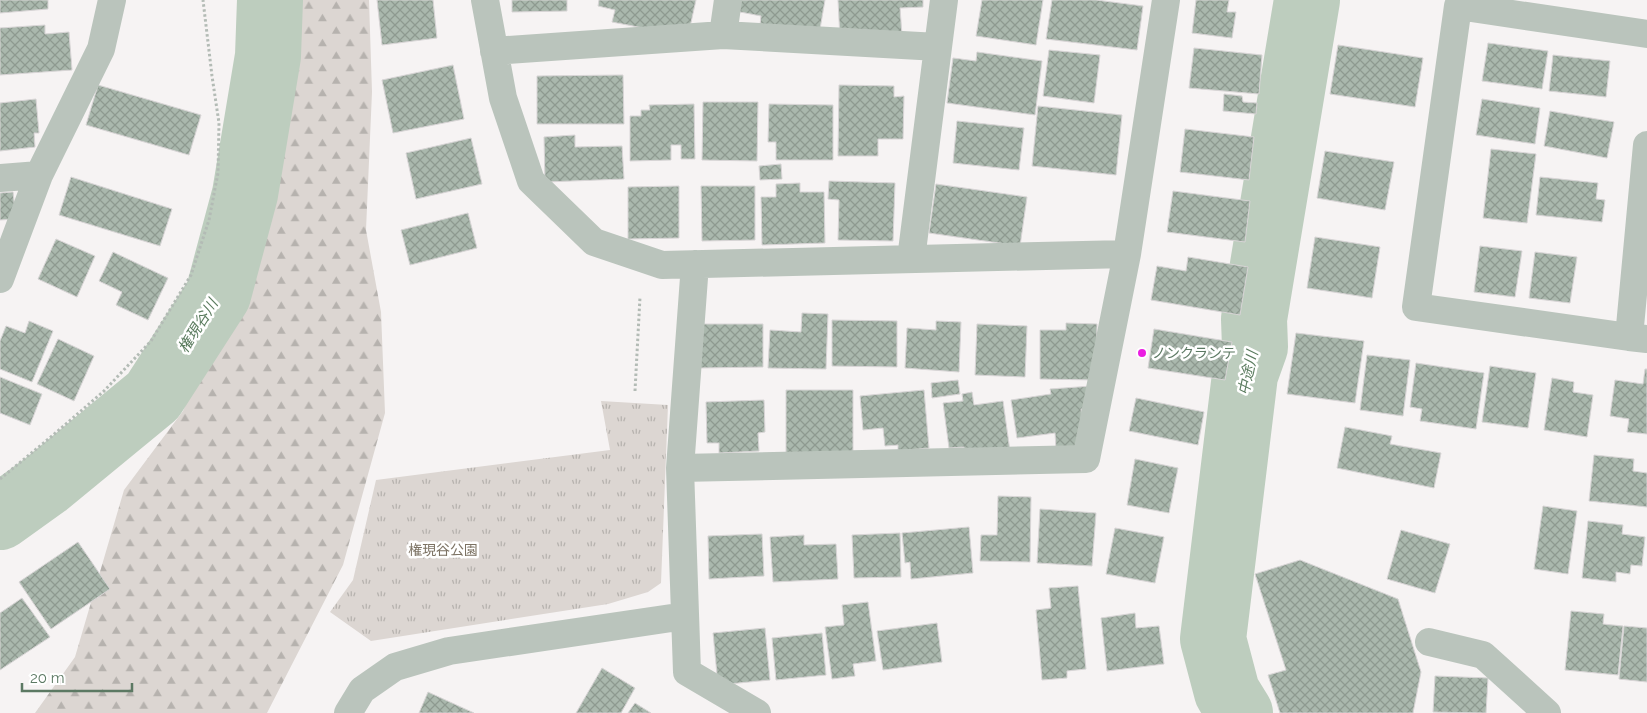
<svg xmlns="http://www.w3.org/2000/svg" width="1647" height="713" font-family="Raleway,'Noto Sans JP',sans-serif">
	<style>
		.forest { fill: url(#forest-firs) }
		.park { fill: url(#park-tufts) }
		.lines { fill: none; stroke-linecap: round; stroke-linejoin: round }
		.river { stroke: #bdcdbe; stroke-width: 66 }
		.building { fill: url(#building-cross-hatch); stroke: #d8d5d6 }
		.path { stroke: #b3bbb5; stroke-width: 3; stroke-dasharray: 2.5 2.5; stroke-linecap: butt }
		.minor { stroke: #bac4bc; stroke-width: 28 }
		.poi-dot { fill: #eb1ee2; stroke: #fff; stroke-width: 2 }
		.labels { text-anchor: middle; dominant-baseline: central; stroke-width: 5; stroke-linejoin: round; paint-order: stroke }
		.poi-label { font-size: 14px; fill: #5c7963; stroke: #fff; text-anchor: start }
		.park-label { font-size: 14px; fill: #7c7263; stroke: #fff }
		.water-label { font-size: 15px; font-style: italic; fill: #5a7b5e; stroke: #fff }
	</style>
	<defs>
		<pattern id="forest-firs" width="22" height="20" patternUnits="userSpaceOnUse" patternTransform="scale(1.25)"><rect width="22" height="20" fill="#dcd6d2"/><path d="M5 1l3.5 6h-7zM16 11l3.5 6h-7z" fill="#b6b2ae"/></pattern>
		<pattern id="park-tufts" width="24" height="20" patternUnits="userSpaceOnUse" patternTransform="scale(1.25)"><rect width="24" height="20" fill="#dcd6d2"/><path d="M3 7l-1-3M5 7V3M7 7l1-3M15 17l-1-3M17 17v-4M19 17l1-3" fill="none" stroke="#b6b2ae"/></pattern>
		<pattern id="building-cross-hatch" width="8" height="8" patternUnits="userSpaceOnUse" patternTransform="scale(1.25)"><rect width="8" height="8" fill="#aab8ad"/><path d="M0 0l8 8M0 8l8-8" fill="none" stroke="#8e9a90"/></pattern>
	</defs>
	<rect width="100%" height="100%" fill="#f6f3f3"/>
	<!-- forest -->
	<path class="forest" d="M 243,0 L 369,0 L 372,92 L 366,230 L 381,312 L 385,413 L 343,565 L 267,713 L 35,713 L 75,657 L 124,490 L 183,411 L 231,303 L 243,31 Z"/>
	<!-- park -->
	<path class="park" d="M 601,401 L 668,405 L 661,583 L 648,592 L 608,604 L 371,641 L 330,612 L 353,580 L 376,480 L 610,450 Z"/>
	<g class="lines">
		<!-- river -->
		<path class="river" d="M 0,517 L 46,484 L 153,396 L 218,295 L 245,194 L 268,56 L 270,0
			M 1240,713 L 1227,692 L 1213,639 L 1245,375 L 1255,347 L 1254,319 L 1307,0"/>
	</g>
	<!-- building -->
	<path class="building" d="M 0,0 L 48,0 L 48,9 L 0,13 Z
		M 377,0 L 433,0 L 437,38 L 382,45 Z
		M 512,0 L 567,0 L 567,11 L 512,12 Z
		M 599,0 L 696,0 L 690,27 L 680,35 L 612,22 L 615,10 L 598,6 Z
		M 737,0 L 825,0 L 819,35 L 760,25 L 761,16 L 735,11 Z
		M 838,0 L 923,0 L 923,7 L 900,8 L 902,35 L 840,39 Z
		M 982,0 L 1043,0 L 1036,45 L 976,36 Z
		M 1052,0 L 1096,0 L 1143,6 L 1137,50 L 1046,39 Z
		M 1196,0 L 1229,0 L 1227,12 L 1236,12 L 1232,38 L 1192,33 Z
		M 45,25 L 45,34 L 69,32 L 72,70 L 0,75 L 0,28 Z
		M 1488,43 L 1548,51 L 1542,89 L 1482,81 Z
		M 1338,45 L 1423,58 L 1415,107 L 1330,94 Z
		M 1194,48 L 1262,55 L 1259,94 L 1189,88 Z
		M 1049,50 L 1100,55 L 1094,103 L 1043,96 Z
		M 977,52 L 1042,61 L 1035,115 L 947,103 L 953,58 L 976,61 Z
		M 1553,55 L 1610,61 L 1606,97 L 1549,91 Z
		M 453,65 L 464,119 L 393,133 L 382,80 Z
		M 623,75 L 624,124 L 537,124 L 537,76 Z
		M 98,85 L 201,115 L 189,155 L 86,125 Z
		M 839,85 L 894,86 L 894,97 L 904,96 L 903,139 L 878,139 L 878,156 L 838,156 Z
		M 1224,94 L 1242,96 L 1243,102 L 1257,103 L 1256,114 L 1223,111 Z
		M 36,99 L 39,133 L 34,133 L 35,147 L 0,151 L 0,103 Z
		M 1482,99 L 1540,108 L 1535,144 L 1476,135 Z
		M 703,102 L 758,102 L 757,161 L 702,160 Z
		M 694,104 L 695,159 L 681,159 L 681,145 L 671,145 L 671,160 L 630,161 L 630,116 L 641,116 L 641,110 L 650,110 L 649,105 Z
		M 769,104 L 833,105 L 833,160 L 776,160 L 776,142 L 768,142 Z
		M 1038,106 L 1122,115 L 1116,175 L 1032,166 Z
		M 1550,111 L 1614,122 L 1607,158 L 1544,146 Z
		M 957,121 L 1024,128 L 1019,170 L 953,163 Z
		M 1185,129 L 1254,137 L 1249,180 L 1180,172 Z
		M 575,135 L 575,147 L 622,146 L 624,179 L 545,182 L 544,137 Z
		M 471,138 L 482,184 L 416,199 L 406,153 Z
		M 1491,149 L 1536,154 L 1527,223 L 1483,218 Z
		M 1325,151 L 1394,162 L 1385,210 L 1317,198 Z
		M 781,164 L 782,179 L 760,180 L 759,166 Z
		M 71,177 L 172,209 L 160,246 L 59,215 Z
		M 1540,177 L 1598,183 L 1596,199 L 1605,200 L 1602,222 L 1536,215 Z
		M 829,181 L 895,183 L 893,241 L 838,240 L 839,200 L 828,199 Z
		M 800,183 L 800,192 L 824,192 L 825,243 L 762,245 L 761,197 L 776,197 L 776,184 Z
		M 936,184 L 1027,197 L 1020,246 L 929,233 Z
		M 679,186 L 679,238 L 628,239 L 628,187 Z
		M 701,186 L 755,186 L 755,240 L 702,241 Z
		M 1173,191 L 1250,201 L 1245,242 L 1167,232 Z
		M 13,192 L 16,219 L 0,220 L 0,193 Z
		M 468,213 L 477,248 L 410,265 L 401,230 Z
		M 1315,237 L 1380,247 L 1372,298 L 1307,288 Z
		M 56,239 L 95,256 L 77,297 L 38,279 Z
		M 1480,246 L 1522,251 L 1515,297 L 1474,292 Z
		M 113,252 L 168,278 L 148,320 L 116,305 L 122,292 L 99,281 Z
		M 1535,252 L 1577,257 L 1570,303 L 1529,298 Z
		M 1188,257 L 1248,267 L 1240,315 L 1151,300 L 1157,266 L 1186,271 Z
		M 802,313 L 828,314 L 826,369 L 768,368 L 770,330 L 801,332 Z
		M 832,320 L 897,321 L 897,367 L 832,366 Z
		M 29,321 L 53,331 L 32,382 L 0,369 L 0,341 L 6,326 L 25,333 Z
		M 936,321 L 961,322 L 959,372 L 905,368 L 907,328 L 936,330 Z
		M 1066,323 L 1097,324 L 1096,380 L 1040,379 L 1040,330 L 1066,330 Z
		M 699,324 L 763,324 L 763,367 L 700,368 Z
		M 977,324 L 1027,326 L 1025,377 L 975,375 Z
		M 1154,329 L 1232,342 L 1225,380 L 1148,368 Z
		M 1296,333 L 1364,341 L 1355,403 L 1287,394 Z
		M 58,339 L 94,356 L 74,401 L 37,384 Z
		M 1367,355 L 1410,360 L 1403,416 L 1360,410 Z
		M 1416,363 L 1484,373 L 1476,429 L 1420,421 L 1422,409 L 1410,407 Z
		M 1490,366 L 1536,373 L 1528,428 L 1482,422 Z
		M 1645,369 L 1647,369 L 1647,434 L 1627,432 L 1629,419 L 1610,416 L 1615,380 L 1643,384 Z
		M 0,377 L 42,394 L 30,425 L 0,413 Z
		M 1552,378 L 1574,382 L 1573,392 L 1593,395 L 1587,437 L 1544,430 Z
		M 958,380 L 960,394 L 932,398 L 931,383 Z
		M 1092,386 L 1094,408 L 1081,409 L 1083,433 L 1078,446 L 1056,448 L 1055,433 L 1017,438 L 1011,400 L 1051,394 L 1050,389 Z
		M 786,390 L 853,390 L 853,457 L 786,457 Z
		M 924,390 L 929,448 L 898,451 L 898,445 L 885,446 L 883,428 L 863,430 L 860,396 Z
		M 972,392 L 974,405 L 1003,401 L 1010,451 L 965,456 L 964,447 L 949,448 L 943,403 L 963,401 L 962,394 Z
		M 1136,398 L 1204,412 L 1198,445 L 1129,431 Z
		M 764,400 L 765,432 L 758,433 L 759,451 L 719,453 L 719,443 L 707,443 L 706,402 Z
		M 1345,427 L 1392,436 L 1390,444 L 1441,453 L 1434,488 L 1337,468 Z
		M 1594,455 L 1634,459 L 1633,471 L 1647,473 L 1647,507 L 1589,501 Z
		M 1135,459 L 1178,468 L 1169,513 L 1127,505 Z
		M 998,496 L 1031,497 L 1030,562 L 980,561 L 981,535 L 997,535 Z
		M 1543,506 L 1577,511 L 1568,574 L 1534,569 Z
		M 1040,509 L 1096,513 L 1092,566 L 1037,563 Z
		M 1588,521 L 1623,525 L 1622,534 L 1645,537 L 1642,566 L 1631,565 L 1630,574 L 1616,572 L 1616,582 L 1582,578 Z
		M 969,527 L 973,573 L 911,579 L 910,562 L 905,563 L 902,533 Z
		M 1115,528 L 1164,537 L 1155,583 L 1106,574 Z
		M 1401,530 L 1450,544 L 1435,593 L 1387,579 Z
		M 900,533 L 901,577 L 854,578 L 852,535 Z
		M 762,534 L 764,576 L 709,579 L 708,536 Z
		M 804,535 L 804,545 L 836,544 L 838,579 L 773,582 L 770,537 Z
		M 78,542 L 110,589 L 51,629 L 19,582 Z
		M 1300,560 L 1398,599 L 1421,672 L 1413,713 L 1280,713 L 1268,675 L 1286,670 L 1255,574 Z
		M 1078,586 L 1086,669 L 1067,671 L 1067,678 L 1042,680 L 1036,610 L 1051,608 L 1049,588 Z
		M 22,598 L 50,637 L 0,670 L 0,613 Z
		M 868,602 L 876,661 L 853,664 L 855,676 L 832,679 L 825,627 L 844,625 L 842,605 Z
		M 1571,611 L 1604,614 L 1603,624 L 1623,626 L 1618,675 L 1565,670 Z
		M 1135,613 L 1136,628 L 1159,626 L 1164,664 L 1107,671 L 1101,618 Z
		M 937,623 L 942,662 L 883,670 L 877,631 Z
		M 1624,626 L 1647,628 L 1647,682 L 1619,679 Z
		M 765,628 L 770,680 L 718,685 L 713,633 Z
		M 822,633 L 826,675 L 776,680 L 772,638 Z
		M 602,668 L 635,688 L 621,713 L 576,713 Z
		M 1435,676 L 1488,678 L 1486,713 L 1433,712 Z
		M 428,692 L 474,713 L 419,713 Z
		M 635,703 L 651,713 L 628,713 Z"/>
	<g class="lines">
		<!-- path -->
		<path class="path" d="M 635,391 L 640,297
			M 0,479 L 52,436 L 104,391 L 151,341 L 191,275 L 209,220 L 218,173 L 219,123 L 212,76 L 203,0"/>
		<!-- minor -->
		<path class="minor" d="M 485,0 L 503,98 L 531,181 L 594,242 L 662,265 L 1127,254
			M 728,0 L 723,35 L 938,47
			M 494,51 L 723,35
			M 1647,145 L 1629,337 L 1647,339
			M 0,178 L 39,175
			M 911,259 L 944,0
			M 0,279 L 39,175 L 101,49 L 112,0
			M 1629,337 L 1416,307 L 1458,6 L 1647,34
			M 680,468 L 695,264
			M 1429,642 L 1483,655 L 1547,713
			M 348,713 L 362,690 L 395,667 L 449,651 L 685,616
			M 757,713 L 687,672 L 680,468 L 1086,459 L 1127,254 L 1166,0"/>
	</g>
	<!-- markers -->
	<circle class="poi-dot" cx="1142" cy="353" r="5"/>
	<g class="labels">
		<!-- poi labels -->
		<g class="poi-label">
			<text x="1152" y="353">ノンクランテ</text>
		</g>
		<!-- park labels -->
		<g class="park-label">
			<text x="443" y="550">権現谷公園</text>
		</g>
		<!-- water labels -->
		<g class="water-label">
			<text transform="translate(198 326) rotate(-58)">権現谷川</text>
			<text transform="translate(1248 373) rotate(-78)">中途川</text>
		</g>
	</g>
	<!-- scale -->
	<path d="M22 683v8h110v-8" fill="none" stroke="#5c7963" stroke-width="2.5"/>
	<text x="30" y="683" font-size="15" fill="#5c7963" stroke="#ffffff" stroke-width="4" paint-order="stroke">20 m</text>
</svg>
